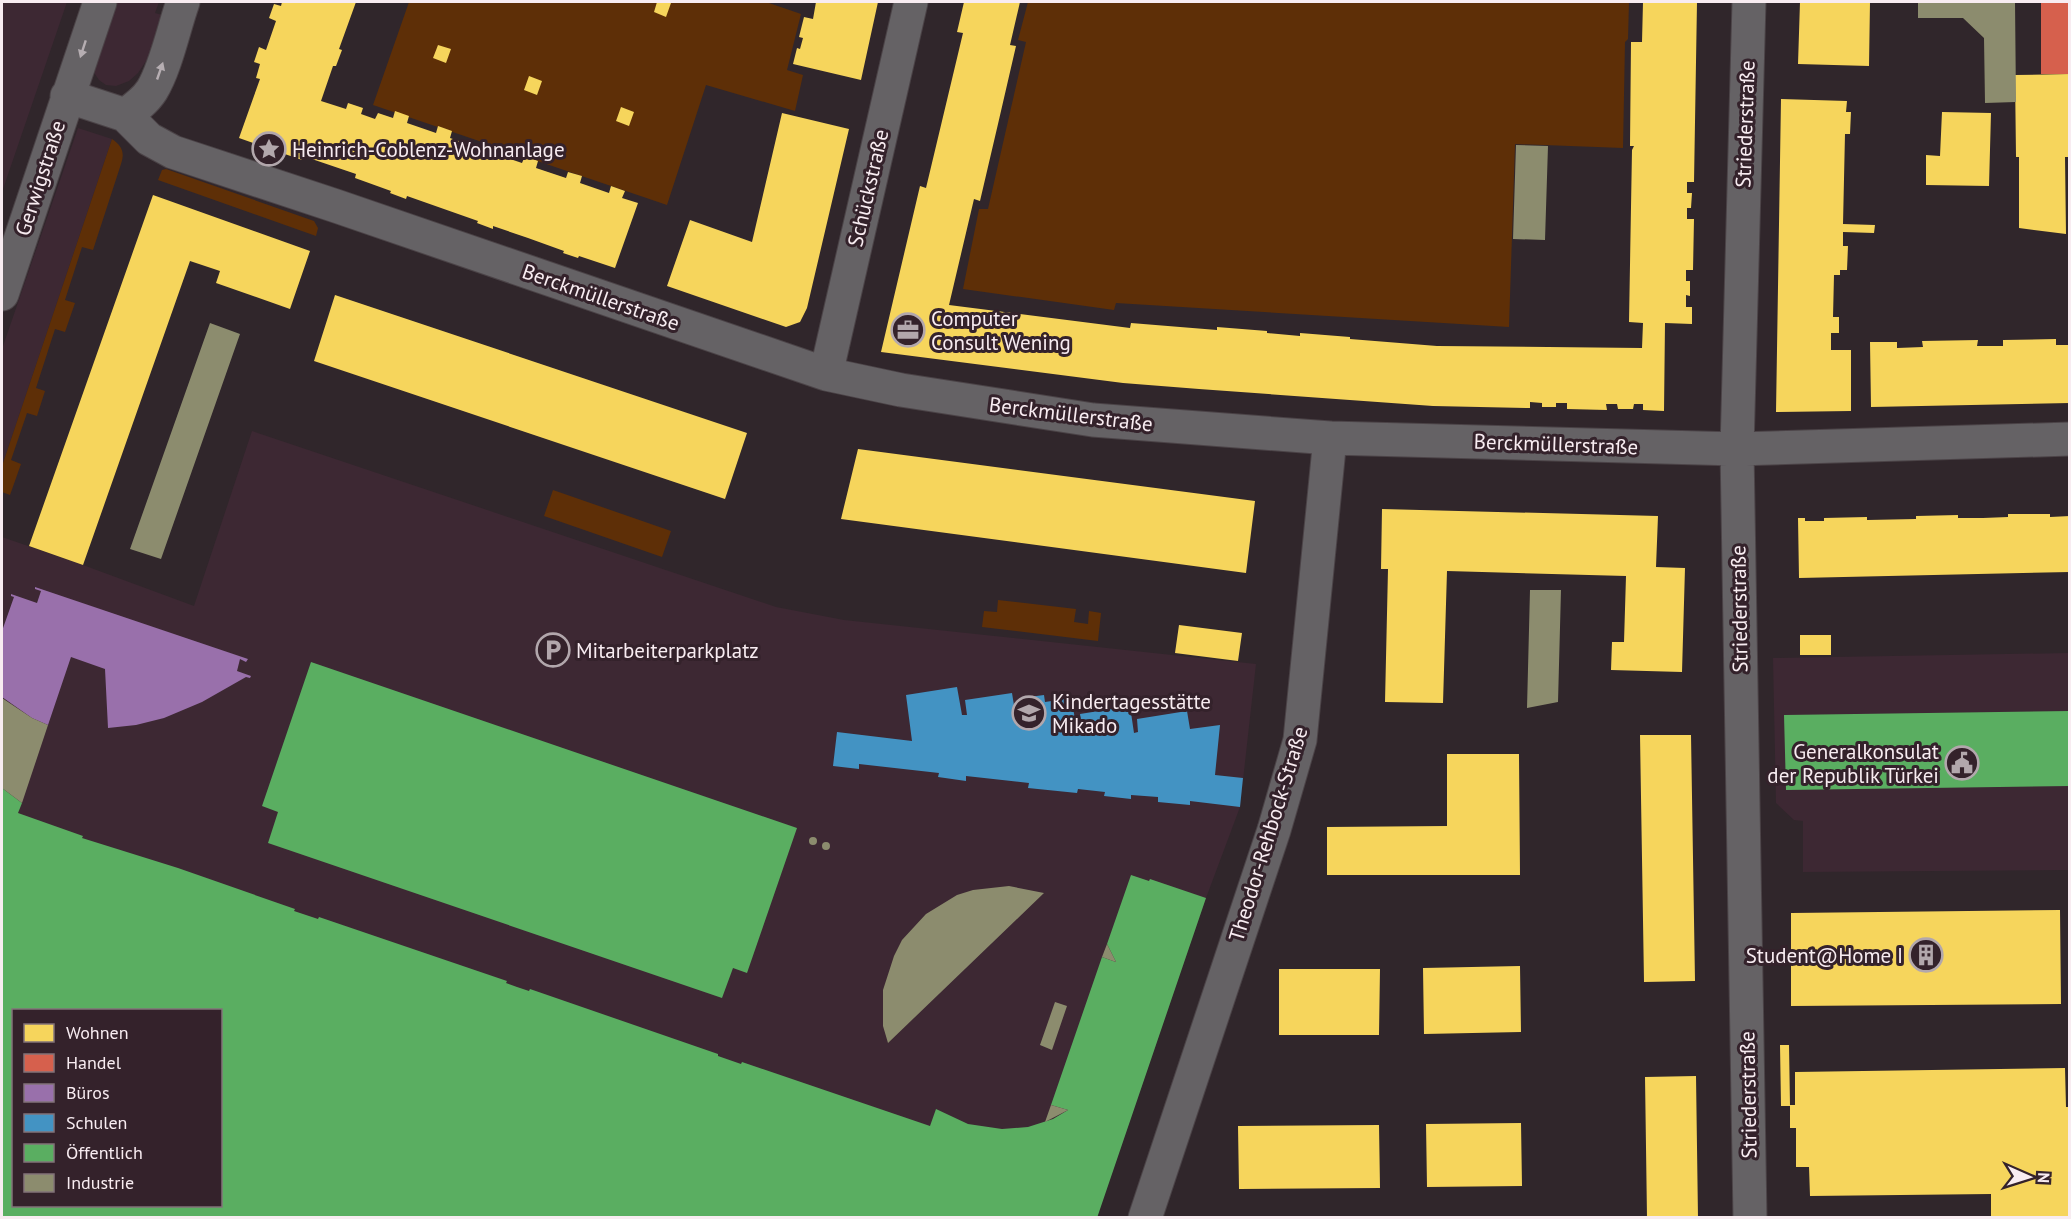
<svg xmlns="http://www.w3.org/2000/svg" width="2071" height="1219" font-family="'PT Sans',sans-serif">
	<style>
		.built { fill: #3d2833; fill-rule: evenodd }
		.green { fill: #5e2f07 }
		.homes { fill: #f6d55c }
		.shops { fill: #d6604d }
		.offices { fill: #9970ab }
		.schools { fill: #4393c3 }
		.public { fill: #5aae61; fill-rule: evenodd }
		.industry { fill: #8c8c6e }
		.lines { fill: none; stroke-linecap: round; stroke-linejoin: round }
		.minor-casing { stroke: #4b4347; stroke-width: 35 }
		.minor { stroke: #656265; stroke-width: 33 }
		.oneway { fill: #b6aeb2 }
		.labels { text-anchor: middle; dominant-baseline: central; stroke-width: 6; stroke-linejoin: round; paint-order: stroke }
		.street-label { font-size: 21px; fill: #f8ecf1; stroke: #34222b }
		.poi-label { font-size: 21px; fill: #f8ecf1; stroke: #34222b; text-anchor: start }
	</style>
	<rect width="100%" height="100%" fill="#30262b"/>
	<!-- built -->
	<path class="built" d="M 2,2 L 67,2 L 2,192 Z
		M 116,2 L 159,2 L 155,13 L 166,16 L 152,52 L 138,73 L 129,81 L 116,86 L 106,85 L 99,80 L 95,74 L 94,65 Z
		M 78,128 L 112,139 L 2,466 L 2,349 Z
		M 252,431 L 776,607 L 844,620 L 1256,664 L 1240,807 L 1206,898 L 1097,1217 L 2,1217 L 2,537 L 83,565 L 194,606 ZM 14,1010 L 220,1010 L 220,1206 L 14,1206 Z
		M 2069,653 L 2069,870 L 1803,872 L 1803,821 L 1794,820 L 1776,803 L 1773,658 Z"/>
	<!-- green -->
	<path class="green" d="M 409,2 L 766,2 L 801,14 L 787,70 L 803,75 L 795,111 L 706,85 L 667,205 L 373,105 Z
		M 1028,2 L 1629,2 L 1628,39 L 1625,42 L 1623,148 L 1515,144 L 1509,327 L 1116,303 L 1114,310 L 963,289 L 979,209 L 988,209 L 1026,42 L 1018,40 Z
		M 112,139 C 122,146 125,152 121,164 L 93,250 L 82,247 L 65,300 L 75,303 L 65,332 L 55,329 L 36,388 L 45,391 L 37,416 L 27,413 L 11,460 L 21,464 L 10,495 L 2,492 L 2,466 Z
		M 166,169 L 314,221 L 318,228 L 316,236 L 158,180 L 162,170 Z
		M 553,490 L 671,531 L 662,557 L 544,516 Z
		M 998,600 L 1076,609 L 1074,622 L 1088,624 L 1089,611 L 1101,613 L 1098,641 L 982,627 L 984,611 L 997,612 Z"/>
	<!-- homes -->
	<path class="homes" d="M 282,2 L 356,2 L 339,49 L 342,50 L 336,66 L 333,66 L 321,101 L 346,109 L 348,103 L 363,108 L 361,114 L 375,119 L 378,113 L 393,118 L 395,111 L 409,116 L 407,123 L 436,133 L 438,126 L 452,131 L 450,138 L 479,148 L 481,141 L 495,146 L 493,153 L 522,163 L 525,156 L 538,161 L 536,168 L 566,178 L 568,172 L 582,176 L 580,183 L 609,193 L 611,186 L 625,191 L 622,198 L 638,203 L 615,268 L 579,256 L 578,258 L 563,253 L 564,251 L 528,238 L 493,226 L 493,229 L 477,223 L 478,221 L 407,196 L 406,199 L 390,193 L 391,191 L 355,178 L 356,174 L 303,156 L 302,160 L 239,138 L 260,79 L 256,78 L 260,64 L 254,62 L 259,47 L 266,50 L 276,21 L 269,18 L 274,4 L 281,6 Z
		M 657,2 L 671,3 L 666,17 L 654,12 Z
		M 816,2 L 878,2 L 861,80 L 793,64 L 797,48 L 800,49 L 803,38 L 799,37 L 804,17 L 813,19 Z
		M 964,2 L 1020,2 L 1010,45 L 1016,46 L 998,124 L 980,201 L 974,199 L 949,305 L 1130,328 L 1131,323 L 1217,330 L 1217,327 L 1267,331 L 1267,333 L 1300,336 L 1300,333 L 1350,337 L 1350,339 L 1437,346 L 1642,348 L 1643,323 L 1629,322 L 1632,150 L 1634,146 L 1630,146 L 1631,42 L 1642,42 L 1643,2 L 1697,2 L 1694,182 L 1687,182 L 1687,193 L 1692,193 L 1691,208 L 1687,208 L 1687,219 L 1694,219 L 1693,270 L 1686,270 L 1686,281 L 1690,281 L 1690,296 L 1686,295 L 1686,307 L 1692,307 L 1692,324 L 1665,323 L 1664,411 L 1643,410 L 1643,404 L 1634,404 L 1633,409 L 1618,409 L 1617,404 L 1606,404 L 1607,410 L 1567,409 L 1567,403 L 1556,403 L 1556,407 L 1542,407 L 1542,403 L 1530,402 L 1530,408 L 1433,406 L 1199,389 L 1123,383 L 881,352 L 920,186 L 926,188 L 963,33 L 957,32 Z
		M 1800,2 L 1870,2 L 1869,66 L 1798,64 Z
		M 438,45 L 451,49 L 446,63 L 433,58 Z
		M 2070,74 L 2070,157 L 2065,157 L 2066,234 L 2019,228 L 2019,157 L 2016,157 L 2015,75 Z
		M 529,76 L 542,81 L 537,95 L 524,90 Z
		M 1781,99 L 1847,101 L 1846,112 L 1851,112 L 1850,134 L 1845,134 L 1843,224 L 1875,225 L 1874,233 L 1843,232 L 1843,246 L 1848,246 L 1847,270 L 1840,270 L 1840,275 L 1834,275 L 1833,317 L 1839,317 L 1839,333 L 1831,333 L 1831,350 L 1851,350 L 1851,411 L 1776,412 Z
		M 621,107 L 634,112 L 629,126 L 616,121 Z
		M 1942,112 L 1991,113 L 1989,186 L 1926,185 L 1926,155 L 1940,156 Z
		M 782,113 L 849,129 L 807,308 L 800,322 L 786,327 L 667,286 L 690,220 L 752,242 Z
		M 153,195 L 310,251 L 290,309 L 216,283 L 220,271 L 190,261 L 83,565 L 29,546 Z
		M 335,295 L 747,433 L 725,499 L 314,361 Z
		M 2056,339 L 2056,345 L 2070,345 L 2070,403 L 1871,407 L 1870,342 L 1897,342 L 1897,348 L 1923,347 L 1922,341 L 1978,340 L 1977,346 L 2003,346 L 2003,340 Z
		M 858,449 L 1255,501 L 1246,573 L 841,519 Z
		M 1382,509 L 1658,516 L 1656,567 L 1685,568 L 1682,672 L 1611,670 L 1612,642 L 1624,642 L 1626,576 L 1447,571 L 1443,703 L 1385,702 L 1388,569 L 1381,569 Z
		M 2008,514 L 2050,514 L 2050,517 L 2070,516 L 2070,572 L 1799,578 L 1798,518 L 1805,518 L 1805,521 L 1824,521 L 1824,518 L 1867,517 L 1867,520 L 1916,519 L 1916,516 L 1958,515 L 1958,518 L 1983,518 L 2008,517 Z
		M 1179,625 L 1242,633 L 1238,661 L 1175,653 Z
		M 1800,635 L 1831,635 L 1831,655 L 1800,655 Z
		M 1640,735 L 1691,735 L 1695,981 L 1644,982 Z
		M 1447,754 L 1519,754 L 1520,875 L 1327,875 L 1327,827 L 1447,826 Z
		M 2060,910 L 2061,1004 L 1791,1006 L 1791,913 Z
		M 1520,966 L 1521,1032 L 1424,1034 L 1423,968 Z
		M 1279,969 L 1380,969 L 1379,1035 L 1279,1035 Z
		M 1780,1045 L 1789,1045 L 1790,1106 L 1781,1106 Z
		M 2065,1068 L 2066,1107 L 2070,1107 L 2070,1218 L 1991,1218 L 1991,1194 L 1810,1196 L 1809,1167 L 1796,1167 L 1796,1128 L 1790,1128 L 1790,1105 L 1795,1105 L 1795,1072 Z
		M 1696,1076 L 1698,1218 L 1647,1218 L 1645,1077 Z
		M 1521,1123 L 1522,1186 L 1427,1187 L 1426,1124 Z
		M 1379,1125 L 1380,1188 L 1239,1189 L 1238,1126 Z"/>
	<!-- shops -->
	<path class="shops" d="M 2041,2 L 2070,2 L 2070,74 L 2041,74 Z"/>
	<!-- offices -->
	<path class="offices" d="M 35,587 L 248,659 L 246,662 L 240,659 L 237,671 L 251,676 L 250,678 L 246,677 L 202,702 L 164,718 L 136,725 L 108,728 L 105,669 L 71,657 L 48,725 L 32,718 L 2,697 L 2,631 L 14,597 L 11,596 L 11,594 L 37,603 L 41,591 L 35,589 Z"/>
	<!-- schools -->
	<path class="schools" d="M 957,687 L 962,715 L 967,715 L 965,700 L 1012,693 L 1017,724 L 1022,723 L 1020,706 L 1030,705 L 1029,697 L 1044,695 L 1045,702 L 1071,698 L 1077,729 L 1082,728 L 1080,714 L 1130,706 L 1134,733 L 1138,732 L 1137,719 L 1187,711 L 1190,729 L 1220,725 L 1215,775 L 1243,778 L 1240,807 L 1190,801 L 1190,805 L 1158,802 L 1158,797 L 1131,795 L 1131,799 L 1104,796 L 1105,792 L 1078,789 L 1077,793 L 1028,788 L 1029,783 L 966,776 L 966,781 L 938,777 L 939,773 L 859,764 L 859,769 L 833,766 L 837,732 L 912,741 L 906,695 Z"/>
	<!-- public -->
	<path class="public" d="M 311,662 L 797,828 L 747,973 L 733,968 L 722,998 L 268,843 L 278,812 L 262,806 Z
		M 2070,711 L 2070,786 L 1786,790 L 1784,715 Z
		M 2,788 L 22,803 L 18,813 L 83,836 L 82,838 L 178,868 L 295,909 L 294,911 L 318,919 L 319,917 L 507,981 L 506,983 L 517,987 L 529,991 L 530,989 L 718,1054 L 718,1056 L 741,1064 L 742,1062 L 930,1126 L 936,1109 L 968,1124 L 1002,1129 L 1028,1127 L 1053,1119 L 1068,1110 L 1051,1105 L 1102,957 L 1116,962 L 1107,944 L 1131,875 L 1149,881 L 1150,879 L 1206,898 L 1097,1218 L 2,1218 ZM 14,1010 L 220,1010 L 220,1206 L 14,1206 Z"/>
	<!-- industry -->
	<path class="industry" d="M 1918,2 L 2015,2 L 2016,102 L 1985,103 L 1984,38 L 1963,18 L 1918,18 Z
		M 1516,145 L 1548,146 L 1545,240 L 1513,239 Z
		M 210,323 L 240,334 L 161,559 L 130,549 Z
		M 1530,590 L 1561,590 L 1558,702 L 1527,708 Z
		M 2,698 L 32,718 L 48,725 L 22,803 L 2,788 Z
		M809 841a4 4 0 1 1 8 0a4 4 0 1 1-8 0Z
		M822 846a4 4 0 1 1 8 0a4 4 0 1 1-8 0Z
		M 1009,886 L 1044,893 L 888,1043 L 883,1026 L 883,990 L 894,956 L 902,940 L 926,914 L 957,895 L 973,890 Z
		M 1107,944 L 1116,962 L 1102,957 Z
		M 1055,1002 L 1067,1006 L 1052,1050 L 1040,1045 Z
		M 1051,1105 L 1068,1110 L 1045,1122 Z"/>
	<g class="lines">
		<!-- minor casing -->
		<g class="minor-casing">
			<path id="minor" d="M 1749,2 L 1737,449 L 1750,1218
				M 67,96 L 125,115 L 149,139 L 173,152 L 336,206 L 826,374 L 901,390 L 1093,420 L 1330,438 L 1737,449 L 2070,439
				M 125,115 C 135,108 145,101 152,90 C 166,67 174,27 183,2
				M 2,294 L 100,2
				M 826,374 L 911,2
				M 1145,1218 L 1274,830 L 1300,740 L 1330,438"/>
		</g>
		<!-- minor -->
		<use href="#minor" class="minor"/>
	</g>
	<!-- one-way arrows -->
	<defs><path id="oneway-solid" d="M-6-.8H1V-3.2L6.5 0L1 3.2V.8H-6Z" transform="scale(1.5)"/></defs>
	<g class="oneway">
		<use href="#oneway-solid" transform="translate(83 49) rotate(108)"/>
		<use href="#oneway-solid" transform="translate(160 71) rotate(-71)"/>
	</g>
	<!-- icons -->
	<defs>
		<g id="sight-ring" transform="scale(1.725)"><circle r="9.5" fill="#34222b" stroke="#b2a7ac" stroke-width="1.5"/><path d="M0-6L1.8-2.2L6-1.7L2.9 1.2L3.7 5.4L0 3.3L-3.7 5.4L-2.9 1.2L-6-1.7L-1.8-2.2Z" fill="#b2a7ac"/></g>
		<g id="office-ring" transform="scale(1.725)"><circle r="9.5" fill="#34222b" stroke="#b2a7ac" stroke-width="1.5"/><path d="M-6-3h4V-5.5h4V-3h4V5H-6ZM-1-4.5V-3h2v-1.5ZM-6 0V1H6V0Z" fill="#b2a7ac"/></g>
		<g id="parking-ring" transform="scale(1.725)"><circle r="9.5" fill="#34222b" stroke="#b2a7ac" stroke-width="1.5"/><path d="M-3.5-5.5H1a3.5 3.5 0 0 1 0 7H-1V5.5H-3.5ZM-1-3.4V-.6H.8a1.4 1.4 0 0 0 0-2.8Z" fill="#b2a7ac"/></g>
		<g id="school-ring" transform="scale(1.725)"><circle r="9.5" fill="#34222b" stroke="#b2a7ac" stroke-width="1.5"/><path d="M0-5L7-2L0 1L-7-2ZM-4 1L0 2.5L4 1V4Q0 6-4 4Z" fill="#b2a7ac"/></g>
		<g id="civic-ring" transform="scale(1.725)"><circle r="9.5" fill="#34222b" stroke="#b2a7ac" stroke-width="1.5"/><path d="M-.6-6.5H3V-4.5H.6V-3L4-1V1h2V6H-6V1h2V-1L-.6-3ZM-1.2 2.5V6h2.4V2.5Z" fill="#b2a7ac"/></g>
		<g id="building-ring" transform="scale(1.725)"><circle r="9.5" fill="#34222b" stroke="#b2a7ac" stroke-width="1.5"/><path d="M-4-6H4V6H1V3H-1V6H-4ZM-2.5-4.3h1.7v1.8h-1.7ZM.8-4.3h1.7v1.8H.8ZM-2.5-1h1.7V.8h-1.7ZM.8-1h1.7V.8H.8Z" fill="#b2a7ac"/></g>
	</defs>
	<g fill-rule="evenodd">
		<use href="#sight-ring" x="269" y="149"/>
		<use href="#office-ring" x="908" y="330"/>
		<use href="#parking-ring" x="553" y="650"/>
		<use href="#school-ring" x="1029" y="713"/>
		<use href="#civic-ring" x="1962" y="763"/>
		<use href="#building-ring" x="1926" y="955"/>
	</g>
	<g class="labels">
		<!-- street labels -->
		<g class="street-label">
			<text transform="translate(1745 124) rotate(-88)">Striederstraße</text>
			<text transform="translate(40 178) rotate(-72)">Gerwigstraße</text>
			<text transform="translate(868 188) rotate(-77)">Schückstraße</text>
			<text transform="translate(601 297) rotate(19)">Berckmüllerstraße</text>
			<text transform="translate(1071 414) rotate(7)">Berckmüllerstraße</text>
			<text transform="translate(1556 444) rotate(2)">Berckmüllerstraße</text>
			<text transform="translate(1739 609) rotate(-91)">Striederstraße</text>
			<text transform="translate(1268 834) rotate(-73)">Theodor-Rehbock-Straße</text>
			<text transform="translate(1748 1095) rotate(-91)">Striederstraße</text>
		</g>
		<!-- poi labels -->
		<g class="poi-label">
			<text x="292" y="149">Heinrich-Coblenz-Wohnanlage</text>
			<text x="931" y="318">Computer<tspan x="931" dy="24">Consult Wening</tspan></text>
			<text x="576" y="650">Mitarbeiterparkplatz</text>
			<text x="1052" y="701">Kindertagesstätte<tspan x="1052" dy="24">Mikado</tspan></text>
			<text x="1939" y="751" text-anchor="end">Generalkonsulat<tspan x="1939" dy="24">der Republik Türkei</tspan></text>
			<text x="1903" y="955" text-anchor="end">Student@Home I</text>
		</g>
	</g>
	<!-- border -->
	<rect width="2071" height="1219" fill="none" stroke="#f8ecf1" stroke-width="6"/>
	<!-- legend -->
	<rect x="12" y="1009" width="210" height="198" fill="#34222b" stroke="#82737a" stroke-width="1.5"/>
	<rect x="24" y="1024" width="30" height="18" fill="#f6d55c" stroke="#82737a" stroke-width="1.5"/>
	<text x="66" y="1039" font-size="18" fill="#f8ecf1">Wohnen</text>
	<rect x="24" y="1054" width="30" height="18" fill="#d6604d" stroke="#82737a" stroke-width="1.5"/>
	<text x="66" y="1069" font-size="18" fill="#f8ecf1">Handel</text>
	<rect x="24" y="1084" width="30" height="18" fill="#9970ab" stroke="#82737a" stroke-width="1.5"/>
	<text x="66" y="1099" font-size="18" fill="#f8ecf1">Büros</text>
	<rect x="24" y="1114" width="30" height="18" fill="#4393c3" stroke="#82737a" stroke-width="1.5"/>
	<text x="66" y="1129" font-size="18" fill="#f8ecf1">Schulen</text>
	<rect x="24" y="1144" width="30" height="18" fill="#5aae61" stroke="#82737a" stroke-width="1.5"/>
	<text x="66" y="1159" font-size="18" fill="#f8ecf1">Öffentlich</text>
	<rect x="24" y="1174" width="30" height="18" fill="#8c8c6e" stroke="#82737a" stroke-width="1.5"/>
	<text x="66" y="1189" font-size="18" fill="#f8ecf1">Industrie</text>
	<!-- north arrow -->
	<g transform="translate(2029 1177) rotate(93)" stroke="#34222b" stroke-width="4.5" paint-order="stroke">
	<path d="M0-4.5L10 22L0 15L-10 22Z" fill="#f8ecf1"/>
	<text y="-9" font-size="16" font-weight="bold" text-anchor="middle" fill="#f8ecf1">N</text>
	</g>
</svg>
